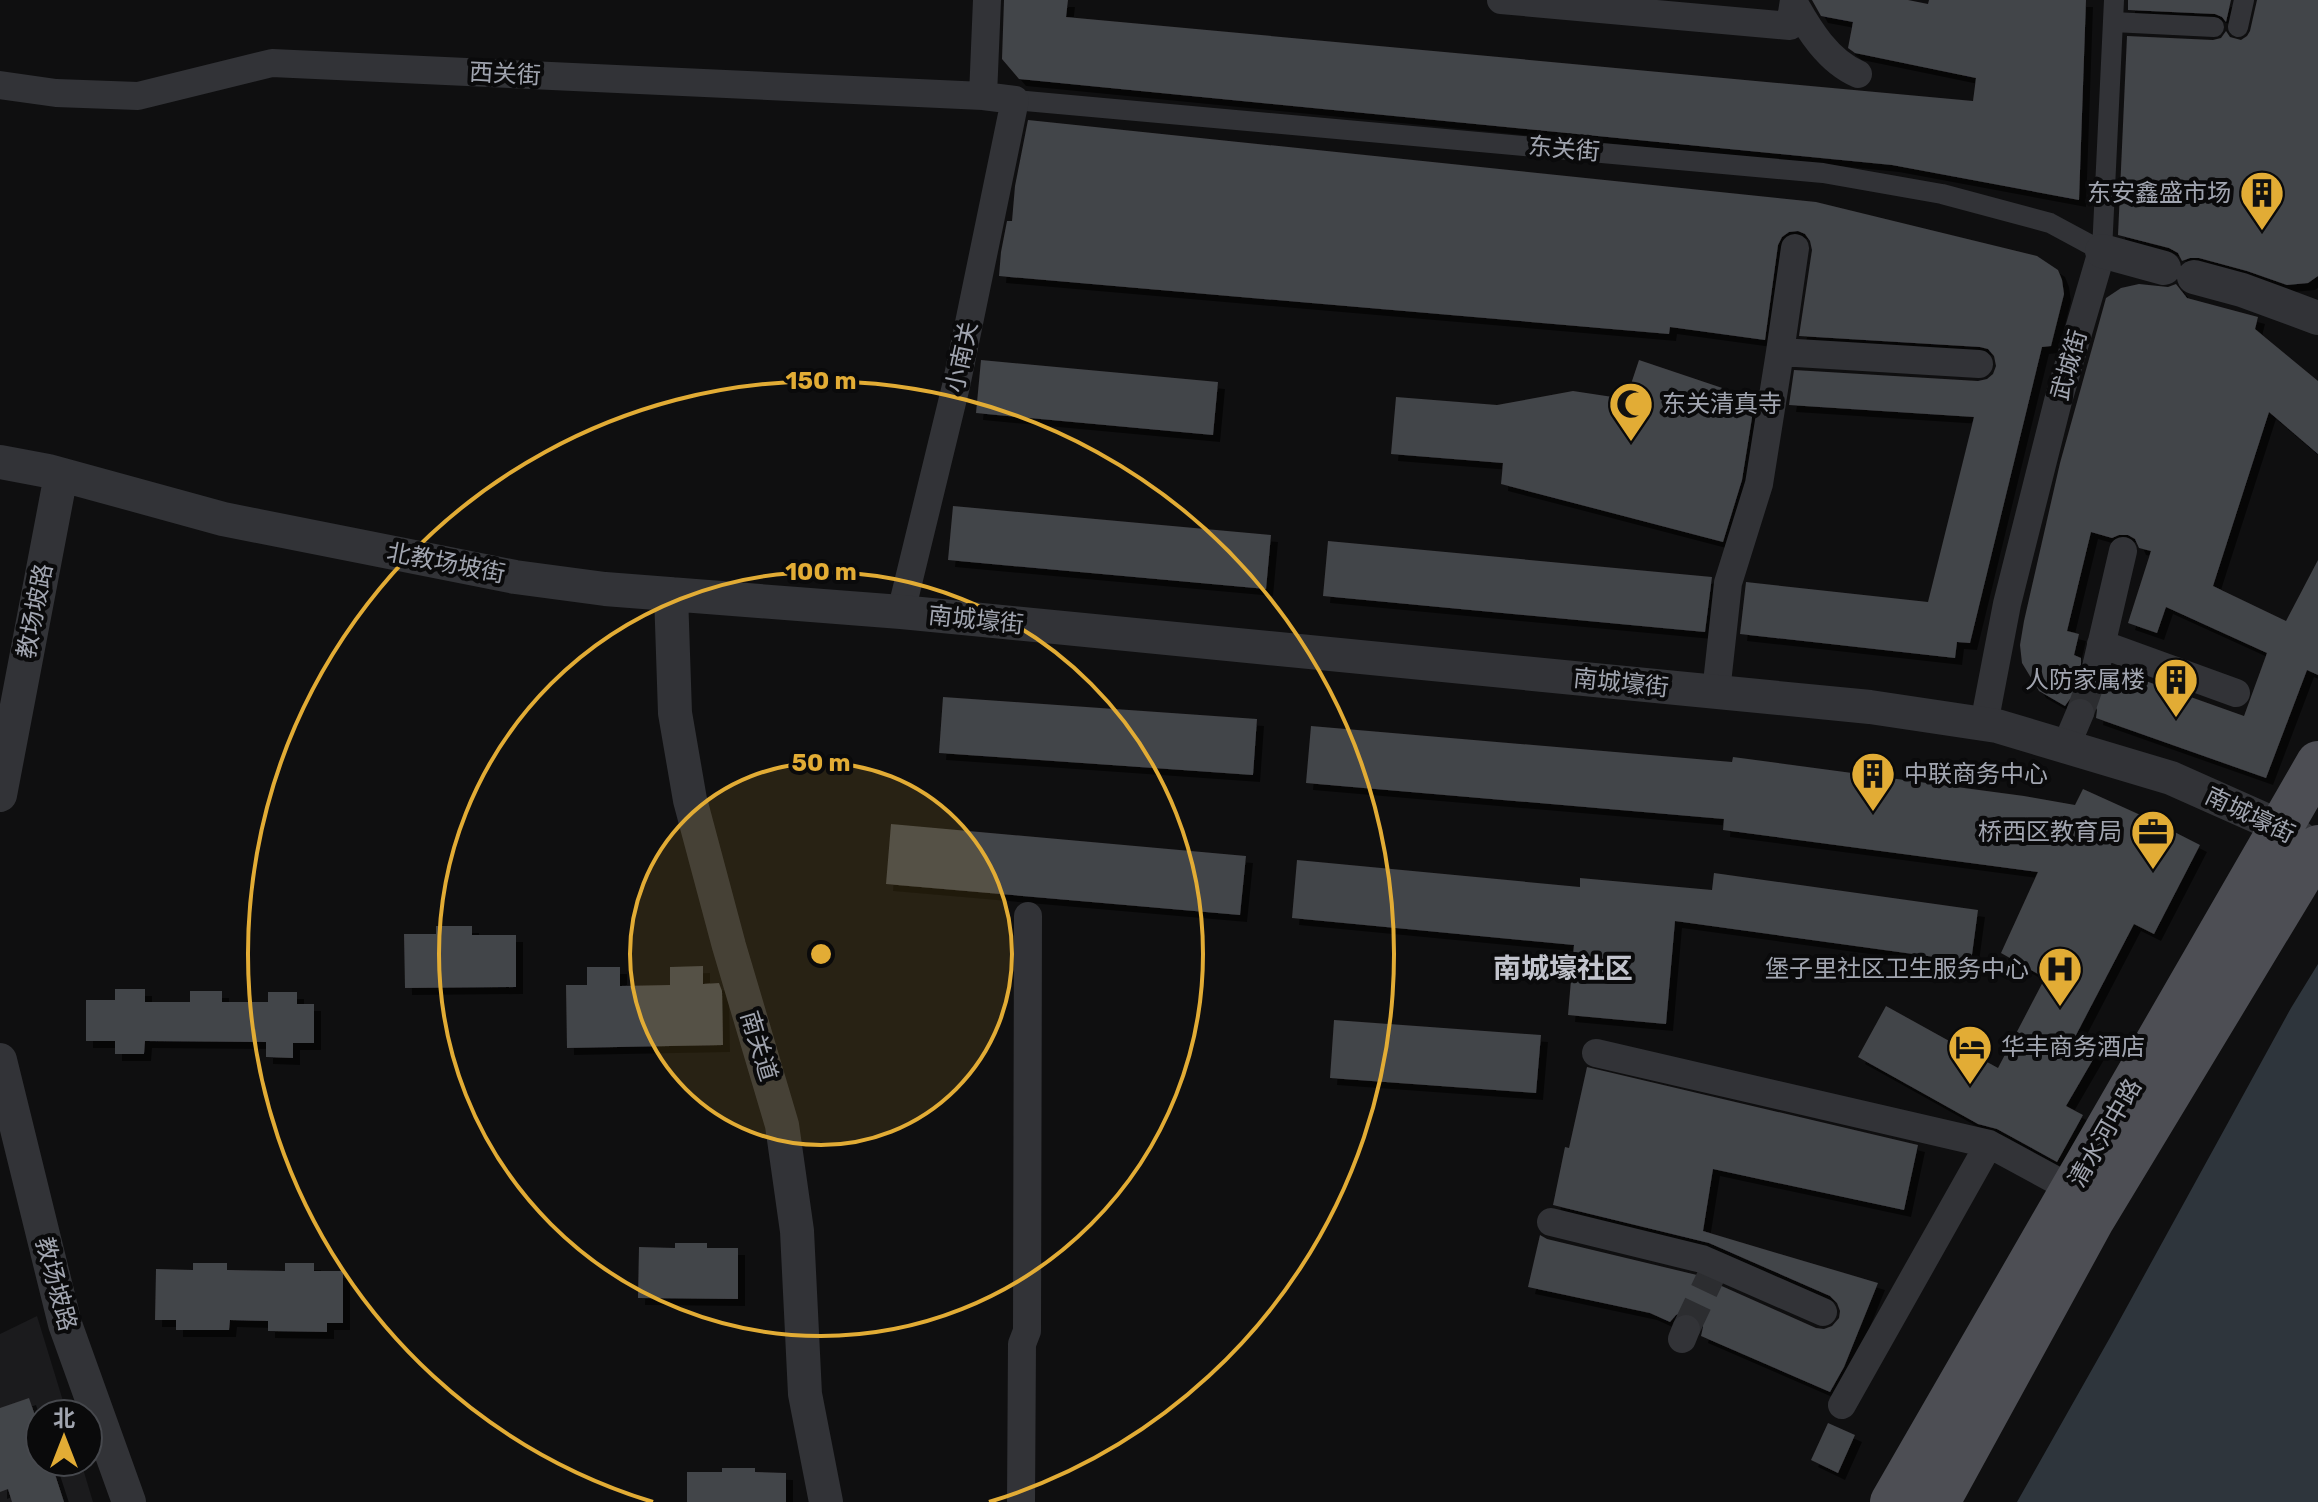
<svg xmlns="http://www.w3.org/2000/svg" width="2318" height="1502" font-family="Rubik,'Noto Sans SC',sans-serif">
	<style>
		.built { fill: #1b1b1d }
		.water { fill: #2e353c }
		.building { fill: #434448; fill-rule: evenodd; filter: url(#shadow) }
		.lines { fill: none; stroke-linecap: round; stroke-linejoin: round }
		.minor-tunnel { stroke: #2c2d30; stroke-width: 28; stroke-dasharray: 28 14; stroke-linecap: butt }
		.pedestrian { stroke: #323337; stroke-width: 20 }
		.minor { stroke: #323337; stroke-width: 28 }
		.tertiary { stroke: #323337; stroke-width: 34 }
		.primary { stroke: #4d4e54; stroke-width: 44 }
		.ring { fill: none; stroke: #e2ac35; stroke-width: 4 }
		.labels { text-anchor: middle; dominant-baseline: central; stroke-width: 8; stroke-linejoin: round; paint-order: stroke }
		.street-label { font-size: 24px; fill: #a1a5b0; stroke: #0a0a0b }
		.poi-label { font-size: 24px; fill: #a1a5b0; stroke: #0a0a0b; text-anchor: end }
		.quarter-label { font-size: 28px; font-weight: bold; fill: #c2c4cd; stroke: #0a0a0b }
		.centre { fill: #e2ac35; stroke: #0a0a0b; stroke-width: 4 }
		.ring-label { font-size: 24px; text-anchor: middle; font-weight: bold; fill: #e2ac35; stroke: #0a0a0b; stroke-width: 8; stroke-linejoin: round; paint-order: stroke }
	</style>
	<defs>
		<filter id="shadow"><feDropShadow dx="7" dy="7" stdDeviation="0" flood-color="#0009"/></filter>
	</defs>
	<rect width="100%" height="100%" fill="#0f0f10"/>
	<!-- built -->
	<path class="built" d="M 37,1316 L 67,1414 L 40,1414 L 40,1462 L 81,1462 L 93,1502 L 0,1502 L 0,1334 Z"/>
	<!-- water -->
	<path class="water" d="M 2318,964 L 2318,1502 L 2017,1502 L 2112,1334 L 2291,1008 Z"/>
	<!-- building -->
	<path class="building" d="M 1004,0 L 1068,0 L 1066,17 L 1973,101 L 1976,78 L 1855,53 L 1848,48 L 1853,22 L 1821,16 L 1812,0 L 1908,0 L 1928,4 L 1929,0 L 2086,0 L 2079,200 L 1892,165 L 1019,79 L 1002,59 Z
		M 2128,0 L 2231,0 L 2226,22 L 2222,17 L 2215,14 L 2128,10 Z
		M 2257,0 L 2318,0 L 2318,276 L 2308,283 L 2287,285 L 2247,271 L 2199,258 L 2190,258 L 2182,261 L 2178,253 L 2169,248 L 2118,235 L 2127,36 L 2213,40 L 2221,38 L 2226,31 L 2230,37 L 2241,40 L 2247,36 L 2250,31 Z
		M 1028,120 L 1816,202 L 2037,256 L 2058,270 L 2062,280 L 2064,294 L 2051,346 L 2042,347 L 1970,643 L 1957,642 L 1955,658 L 1740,634 L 1746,582 L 1928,602 L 1974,417 L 1789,405 L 1794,370 L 1978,381 L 1987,379 L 1993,374 L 1996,366 L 1994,356 L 1988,349 L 1980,347 L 1799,336 L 1812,250 L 1810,241 L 1805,234 L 1798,231 L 1789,232 L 1782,237 L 1778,245 L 1765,340 L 1670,327 L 1669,334 L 999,276 L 1001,252 L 1007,221 L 1012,221 L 1015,186 Z
		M 2139,284 L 2168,287 L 2176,284 L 2187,298 L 2258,317 L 2255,329 L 2318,381 L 2318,454 L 2269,412 L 2213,586 L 2286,621 L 2318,560 L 2318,675 L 2307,670 L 2266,778 L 2096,718 L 2097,710 L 2094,703 L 2086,697 L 2077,696 L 2070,699 L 2065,706 L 2039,691 L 2022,663 L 2020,645 L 2024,621 L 2060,463 L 2106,298 L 2121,288 ZM 2091,532 L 2112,538 L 2119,535 L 2128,535 L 2135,539 L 2139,548 L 2151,551 L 2128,623 L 2157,633 L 2166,607 L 2267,653 L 2244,716 L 2112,669 L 2109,675 L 2101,679 L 2092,679 L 2085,675 L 2081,667 L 2081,658 L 2074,655 L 2079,634 L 2067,631 Z
		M 981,360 L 1218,382 L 1213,435 L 976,413 Z
		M 1639,360 L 1755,399 L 1742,480 L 1723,542 L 1501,484 L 1503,463 L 1391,454 L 1396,397 L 1497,405 L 1573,391 L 1626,399 Z
		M 953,506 L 1271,535 L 1266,589 L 948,560 Z
		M 1328,541 L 1712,577 L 1705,632 L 1323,596 Z
		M 943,697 L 1257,719 L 1253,775 L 939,753 Z
		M 1311,726 L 1732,762 L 1733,757 L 2024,796 L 2075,805 L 2083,789 L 2147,818 L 2200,845 L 2154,934 L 2134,924 L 2075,1037 L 2098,1051 L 2066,1106 L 2083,1115 L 2057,1162 L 1997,1129 L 1978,1124 L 1858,1057 L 1886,1006 L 1998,1068 L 2045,978 L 2001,953 L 2038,872 L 1723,830 L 1724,819 L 1306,783 Z
		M 891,824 L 1246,856 L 1240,915 L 886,884 Z
		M 1297,860 L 1580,887 L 1580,878 L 1712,890 L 1714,873 L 1978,910 L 1971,962 L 1675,921 L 1666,1024 L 1568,1015 L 1574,945 L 1292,918 Z
		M 436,926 L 472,926 L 472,935 L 516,935 L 516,987 L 405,988 L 404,934 L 436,934 Z
		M 703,966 L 703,984 L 719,983 L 722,991 L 723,1045 L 567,1048 L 566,985 L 587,985 L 587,967 L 620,967 L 620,986 L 670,985 L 670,967 Z
		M 115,989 L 145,989 L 145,1002 L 190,1002 L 190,991 L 222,991 L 222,1002 L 268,1002 L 268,992 L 297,992 L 297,1004 L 314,1004 L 314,1043 L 293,1043 L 293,1058 L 266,1057 L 266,1042 L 145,1041 L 144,1054 L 115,1054 L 115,1041 L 86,1041 L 86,1000 L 115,1000 Z
		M 1334,1020 L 1541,1035 L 1536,1093 L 1330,1078 Z
		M 1587,1067 L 1918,1145 L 1904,1210 L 1713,1169 L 1703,1231 L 1878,1283 L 1844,1367 L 1830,1392 L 1701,1336 L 1703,1327 L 1700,1319 L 1692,1313 L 1683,1312 L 1676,1315 L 1670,1322 L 1650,1313 L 1528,1287 L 1540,1235 L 1547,1239 L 1697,1275 L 1816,1328 L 1824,1329 L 1832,1326 L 1839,1318 L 1840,1311 L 1837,1303 L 1830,1296 L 1709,1243 L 1553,1205 L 1565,1147 L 1569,1148 Z
		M 675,1243 L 707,1243 L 707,1248 L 738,1248 L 738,1299 L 638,1298 L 639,1247 L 675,1248 Z
		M 193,1263 L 227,1263 L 227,1270 L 285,1271 L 285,1263 L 314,1263 L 314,1271 L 343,1271 L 343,1323 L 327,1323 L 327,1332 L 268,1331 L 268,1321 L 230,1320 L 229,1330 L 176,1330 L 176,1320 L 155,1320 L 156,1269 L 193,1270 Z
		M 29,1398 L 40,1430 L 40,1462 L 51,1462 L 64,1502 L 12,1502 L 8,1489 L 0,1492 L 0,1408 Z
		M 1828,1423 L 1855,1435 L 1838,1473 L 1811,1460 Z
		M 722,1468 L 755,1468 L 755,1472 L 786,1473 L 786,1502 L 687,1502 L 687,1472 L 722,1472 Z"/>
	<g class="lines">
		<!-- minor-tunnel -->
		<path class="minor-tunnel" d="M 2080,713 L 2097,664
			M 1686,1329 L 1711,1276"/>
		<!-- pedestrian -->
		<path class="pedestrian" d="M 2113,22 L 2214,27
			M 2238,27 L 2244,0
			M 1015,100 L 1823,173 L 1942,194 L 2050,223 L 2102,251 L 2114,0"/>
		<!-- minor -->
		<path class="minor" d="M 1501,0 L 1790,26 L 1794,0
			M 1794,3 C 1809,30 1828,61 1858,74
			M 0,85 L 56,93 L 138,96 L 272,63 L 983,96 L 1015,100 L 956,386 L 901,612
			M 983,96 L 987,0
			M 1780,352 L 1795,248
			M 2101,644 L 2236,693
			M 2097,663 L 2123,551
			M 1716,692 L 1728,583 L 1759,484 L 1780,352 L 1979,364
			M 1984,724 L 2007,604 L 2058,401 L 2102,251
			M 2066,746 L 2080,713
			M 1596,1053 L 1989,1144 L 2072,1189
			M 1551,1222 L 1702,1259 L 1823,1312
			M 1682,1339 L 1686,1329
			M 1842,1405 L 1989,1144
			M 1021,1502 L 1022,1344 L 1027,1331 L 1028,916"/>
		<!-- tertiary -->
		<path class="tertiary" d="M 2102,251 L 2164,268
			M 2194,277 L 2242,290 L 2318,318
			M 0,462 L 48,471 L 223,519 L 515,577 L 605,589 L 901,612 L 1870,707 L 1997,726 L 2171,778 L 2281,827 L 2300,838
			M 671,594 L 675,713 L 690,800 L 729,946 L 782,1125 L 797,1231 L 805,1394 L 826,1502
			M 0,795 L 61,475
			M 0,1060 L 65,1324 L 129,1502"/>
		<!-- primary -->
		<path class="primary" d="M 1892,1502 L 2318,763
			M 1938,1502 L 2093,1219 L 2318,847"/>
	</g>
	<!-- distance rings -->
	<circle cx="821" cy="954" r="191" fill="#e2ac35" fill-opacity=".12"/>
	<g class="ring">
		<circle cx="821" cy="954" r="191"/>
		<circle cx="821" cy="954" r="382"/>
		<path d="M653 1502A573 573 0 1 1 989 1502"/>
	</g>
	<!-- icons -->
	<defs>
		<g id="building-pin" transform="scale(2.3)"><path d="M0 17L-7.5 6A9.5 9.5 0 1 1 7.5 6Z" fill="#e2ac35" stroke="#0a0a0b"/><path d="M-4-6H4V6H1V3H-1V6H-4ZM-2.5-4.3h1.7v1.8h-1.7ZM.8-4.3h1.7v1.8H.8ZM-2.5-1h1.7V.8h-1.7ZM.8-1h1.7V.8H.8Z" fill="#111"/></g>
		<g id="mosque-pin" transform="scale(2.3)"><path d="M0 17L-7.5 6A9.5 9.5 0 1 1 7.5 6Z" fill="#e2ac35" stroke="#0a0a0b"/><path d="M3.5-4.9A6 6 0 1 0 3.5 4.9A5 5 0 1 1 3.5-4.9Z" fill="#111"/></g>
		<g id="office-pin" transform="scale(2.3)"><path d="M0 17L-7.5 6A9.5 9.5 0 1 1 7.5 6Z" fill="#e2ac35" stroke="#0a0a0b"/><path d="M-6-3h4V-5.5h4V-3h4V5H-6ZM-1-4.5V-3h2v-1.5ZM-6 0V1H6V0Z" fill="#111"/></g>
		<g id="hospital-pin" transform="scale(2.3)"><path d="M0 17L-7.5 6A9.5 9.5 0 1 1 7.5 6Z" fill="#e2ac35" stroke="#0a0a0b"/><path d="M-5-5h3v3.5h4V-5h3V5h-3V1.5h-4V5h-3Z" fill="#111"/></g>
		<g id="hotel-pin" transform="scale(2.3)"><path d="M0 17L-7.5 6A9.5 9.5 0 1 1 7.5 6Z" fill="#e2ac35" stroke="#0a0a0b"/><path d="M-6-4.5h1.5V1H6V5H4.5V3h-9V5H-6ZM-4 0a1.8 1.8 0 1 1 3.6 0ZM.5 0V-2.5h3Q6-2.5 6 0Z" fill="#111"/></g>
	</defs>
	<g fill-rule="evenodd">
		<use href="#building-pin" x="2262" y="193"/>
		<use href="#mosque-pin" x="1631" y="404"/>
		<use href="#building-pin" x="2176" y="680"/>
		<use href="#building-pin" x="1873" y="774"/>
		<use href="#office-pin" x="2153" y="832"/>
		<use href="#hospital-pin" x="2060" y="969"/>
		<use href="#hotel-pin" x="1970" y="1047"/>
	</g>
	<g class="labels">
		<!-- street labels -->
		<g class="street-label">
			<text transform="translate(505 74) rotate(3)">西关街</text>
			<text transform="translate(1564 149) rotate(5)">东关街</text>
			<text transform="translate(962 357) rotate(-78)">小南关</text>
			<text transform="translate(2069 365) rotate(-74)">武城街</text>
			<text transform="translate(446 563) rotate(11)">北教场坡街</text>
			<text transform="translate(35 611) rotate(-79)">教场坡路</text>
			<text transform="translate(976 620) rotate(6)">南城壕街</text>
			<text transform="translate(1621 683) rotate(6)">南城壕街</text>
			<text transform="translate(2250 815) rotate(26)">南城壕街</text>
			<text transform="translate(759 1046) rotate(73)">南关道</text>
			<text transform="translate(2105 1133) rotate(-60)">清水河中路</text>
			<text transform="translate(56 1284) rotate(75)">教场坡路</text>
		</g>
		<!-- poi labels -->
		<g class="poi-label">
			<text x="2231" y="193">东安鑫盛市场</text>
			<text x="1662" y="404" text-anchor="start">东关清真寺</text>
			<text x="2145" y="680">人防家属楼</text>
			<text x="1904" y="774" text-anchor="start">中联商务中心</text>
			<text x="2122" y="832">桥西区教育局</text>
			<text x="2029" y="969">堡子里社区卫生服务中心</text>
			<text x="2001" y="1047" text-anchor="start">华丰商务酒店</text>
		</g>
		<!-- quarter labels -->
		<g class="quarter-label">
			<text x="1563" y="968">南城壕社区</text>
		</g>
	</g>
	<circle cx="821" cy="954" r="12" class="centre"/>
	<g class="ring-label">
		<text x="821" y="389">150 m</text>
		<text x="821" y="580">100 m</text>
		<text x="821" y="771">50 m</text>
	</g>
	<!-- north arrow -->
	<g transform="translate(64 1438)"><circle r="38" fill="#0a0a0b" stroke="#46484d" stroke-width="2"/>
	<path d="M0-6L14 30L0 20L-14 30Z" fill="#e2ac35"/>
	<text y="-12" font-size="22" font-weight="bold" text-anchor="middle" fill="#a1a5b0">北</text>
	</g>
</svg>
